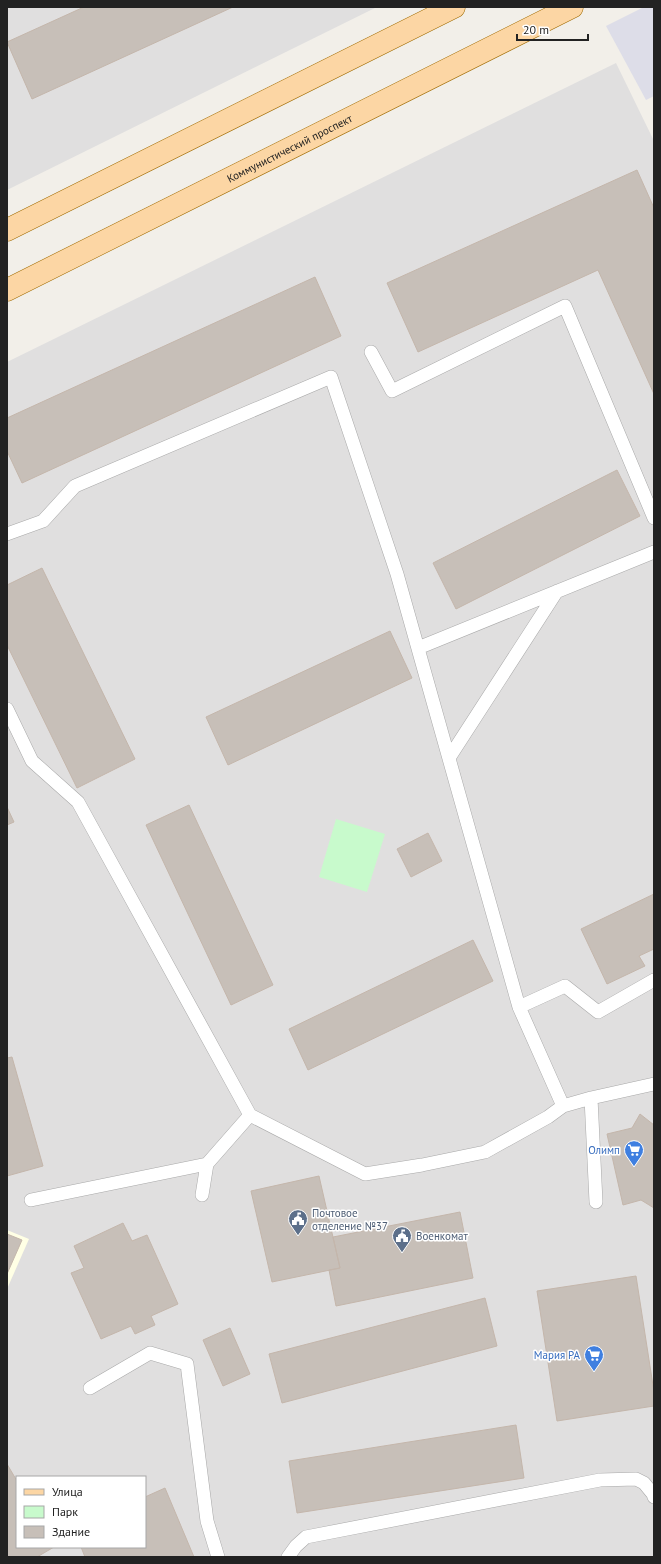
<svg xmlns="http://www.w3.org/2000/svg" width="661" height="1564" font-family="'PT Sans',sans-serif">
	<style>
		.residential { fill: #e0dfdf; fill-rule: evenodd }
		.education { fill: #ffffe5 }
		.park { fill: #c8facc }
		.plaza { fill: #dddde8 }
		.building { fill: #c7bfb8; stroke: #c4b6ab }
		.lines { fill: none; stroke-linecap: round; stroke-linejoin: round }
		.lane-casing { stroke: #a9a9a9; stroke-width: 14 }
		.primary-casing { stroke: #a06b00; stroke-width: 23 }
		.lane { stroke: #fff; stroke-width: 13 }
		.primary { stroke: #fcd6a4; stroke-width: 22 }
		.labels { text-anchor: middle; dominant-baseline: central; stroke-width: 3; stroke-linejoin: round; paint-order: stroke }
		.street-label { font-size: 11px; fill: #222; stroke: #fff }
		.shop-label { font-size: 11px; fill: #366cbe; stroke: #fff; text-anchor: end }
		.service-label { font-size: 11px; fill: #4e5e75; stroke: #fff; text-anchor: start }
	</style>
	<rect width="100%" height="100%" fill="#f2efe9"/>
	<!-- residential -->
	<path class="residential" d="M 7,7 L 377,7 L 7,190 Z
		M 616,63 L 654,141 L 654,1557 L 7,1557 L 7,362 ZM 17,1477 L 145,1477 L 145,1547 L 17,1547 Z"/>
	<!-- education -->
	<path class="education" d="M 7,1230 L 29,1239 L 7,1289 Z"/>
	<!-- park -->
	<path class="park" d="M 336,819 L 385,834 L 367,892 L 319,877 Z"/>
	<!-- plaza -->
	<path class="plaza" d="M 644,7 L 654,7 L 654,96 L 646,100 L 606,26 Z"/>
	<!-- building -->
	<path class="building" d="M 84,7 L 233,7 L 32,99 L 7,42 Z
		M 637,170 L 654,208 L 654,394 L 598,270 L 418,352 L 387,283 Z
		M 315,277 L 341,336 L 22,483 L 7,451 L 7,418 Z
		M 617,470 L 640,516 L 456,609 L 433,563 Z
		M 42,568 L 135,759 L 77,788 L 7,645 L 7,585 Z
		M 390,631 L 412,678 L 228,765 L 206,717 Z
		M 189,805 L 273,985 L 231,1005 L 146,825 Z
		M 7,807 L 14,822 L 7,825 Z
		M 428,833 L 442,861 L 411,877 L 397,849 Z
		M 654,894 L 654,949 L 639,956 L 645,966 L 607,984 L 581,929 Z
		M 473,940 L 493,981 L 308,1070 L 289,1029 Z
		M 12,1057 L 43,1166 L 7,1176 L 7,1058 Z
		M 640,1114 L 654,1125 L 654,1208 L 641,1200 L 623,1205 L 607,1134 L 632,1128 Z
		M 319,1176 L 340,1268 L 272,1282 L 251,1191 Z
		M 460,1212 L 473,1278 L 336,1306 L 329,1270 L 340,1268 L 333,1237 Z
		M 123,1223 L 132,1241 L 147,1235 L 178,1304 L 151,1316 L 155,1325 L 135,1334 L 131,1326 L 101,1339 L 71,1273 L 84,1268 L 74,1246 Z
		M 7,1234 L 22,1240 L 7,1274 Z
		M 636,1276 L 654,1392 L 654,1406 L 557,1421 L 537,1291 Z
		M 485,1298 L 497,1346 L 282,1403 L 269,1354 Z
		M 230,1328 L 250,1374 L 223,1386 L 203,1340 Z
		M 516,1425 L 524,1478 L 297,1513 L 289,1461 Z
		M 7,1464 L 17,1481 L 17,1547 L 54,1547 L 37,1557 L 7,1557 Z
		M 165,1488 L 194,1557 L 85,1557 L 81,1547 L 145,1547 L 145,1497 Z"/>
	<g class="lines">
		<!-- lane casing -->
		<g class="lane-casing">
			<path id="lane" d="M 371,352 L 392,391 L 565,306 L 654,518
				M 7,534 L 43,521 L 75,486 L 331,377 L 397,574 L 519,1007
				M 418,648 L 654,552
				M 7,709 L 32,761 L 78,802 L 250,1115 L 207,1164 L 31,1200
				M 449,758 L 557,591
				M 591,1098 L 654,1084
				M 563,1106 L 519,1007 L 565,986 L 598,1012 L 654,980
				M 250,1115 L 365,1174 L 422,1165 L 485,1152 L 548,1117 L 563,1106 L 591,1098 L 596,1202
				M 202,1195 L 207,1164
				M 90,1388 L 150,1353 L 187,1364 L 207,1521 L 218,1557
				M 288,1557 L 296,1546 L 306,1537 L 600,1480 L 636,1479 L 644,1483 L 653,1494 L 654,1497"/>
		</g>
		<!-- primary casing -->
		<g class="primary-casing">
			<g id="primary">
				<path d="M 7,230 L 454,7"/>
				<path id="s1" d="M 7,290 L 572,7"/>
			</g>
		</g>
		<!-- lane -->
		<use href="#lane" class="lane"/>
		<!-- primary -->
		<use href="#primary" class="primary"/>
	</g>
	<!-- icons -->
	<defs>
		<g id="supermarket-pin" transform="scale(1)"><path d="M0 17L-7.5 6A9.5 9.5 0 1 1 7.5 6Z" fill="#3f7fe0" stroke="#fff"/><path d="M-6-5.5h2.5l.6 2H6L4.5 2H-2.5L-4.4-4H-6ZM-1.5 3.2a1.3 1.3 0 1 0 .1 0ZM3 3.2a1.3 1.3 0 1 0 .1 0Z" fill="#fff"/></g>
		<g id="civic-pin" transform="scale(1)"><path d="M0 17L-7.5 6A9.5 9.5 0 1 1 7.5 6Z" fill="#5c6f8a" stroke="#fff"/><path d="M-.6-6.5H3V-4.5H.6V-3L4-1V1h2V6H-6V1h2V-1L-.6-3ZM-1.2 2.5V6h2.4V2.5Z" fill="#fff"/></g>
	</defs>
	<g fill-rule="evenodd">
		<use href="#supermarket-pin" x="634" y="1150"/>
		<use href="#civic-pin" x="298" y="1219"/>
		<use href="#civic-pin" x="402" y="1236"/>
		<use href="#supermarket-pin" x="594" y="1355"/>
	</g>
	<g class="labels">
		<!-- street labels -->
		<g class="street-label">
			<text stroke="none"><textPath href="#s1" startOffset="316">Коммунистический проспект</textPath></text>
		</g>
		<!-- shop labels -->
		<g class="shop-label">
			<text x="620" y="1150">Олимп</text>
			<text x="580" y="1355">Мария РА</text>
		</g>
		<!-- service labels -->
		<g class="service-label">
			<text x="312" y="1213">Почтовое<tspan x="312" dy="13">отделение №37</tspan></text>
			<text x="416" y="1236">Военкомат</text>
		</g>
	</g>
	<!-- border -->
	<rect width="661" height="1564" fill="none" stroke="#222222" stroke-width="16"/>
	<!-- legend -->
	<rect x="16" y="1476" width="130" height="72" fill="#ffffff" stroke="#a7a7a7"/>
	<rect x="24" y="1489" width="20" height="6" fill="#fcd6a4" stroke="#a7a7a7"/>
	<text x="52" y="1496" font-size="12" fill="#222222">Улица</text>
	<rect x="24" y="1506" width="20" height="12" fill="#c8facc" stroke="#a7a7a7"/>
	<text x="52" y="1516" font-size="12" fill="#222222">Парк</text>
	<rect x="24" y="1526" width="20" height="12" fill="#c7bfb8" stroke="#a7a7a7"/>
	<text x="52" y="1536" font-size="12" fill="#222222">Здание</text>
	<!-- scale -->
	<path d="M517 34v6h71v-6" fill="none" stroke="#222222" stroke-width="2"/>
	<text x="523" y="34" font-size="12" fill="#222222" stroke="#ffffff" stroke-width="3" paint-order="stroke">20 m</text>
</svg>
